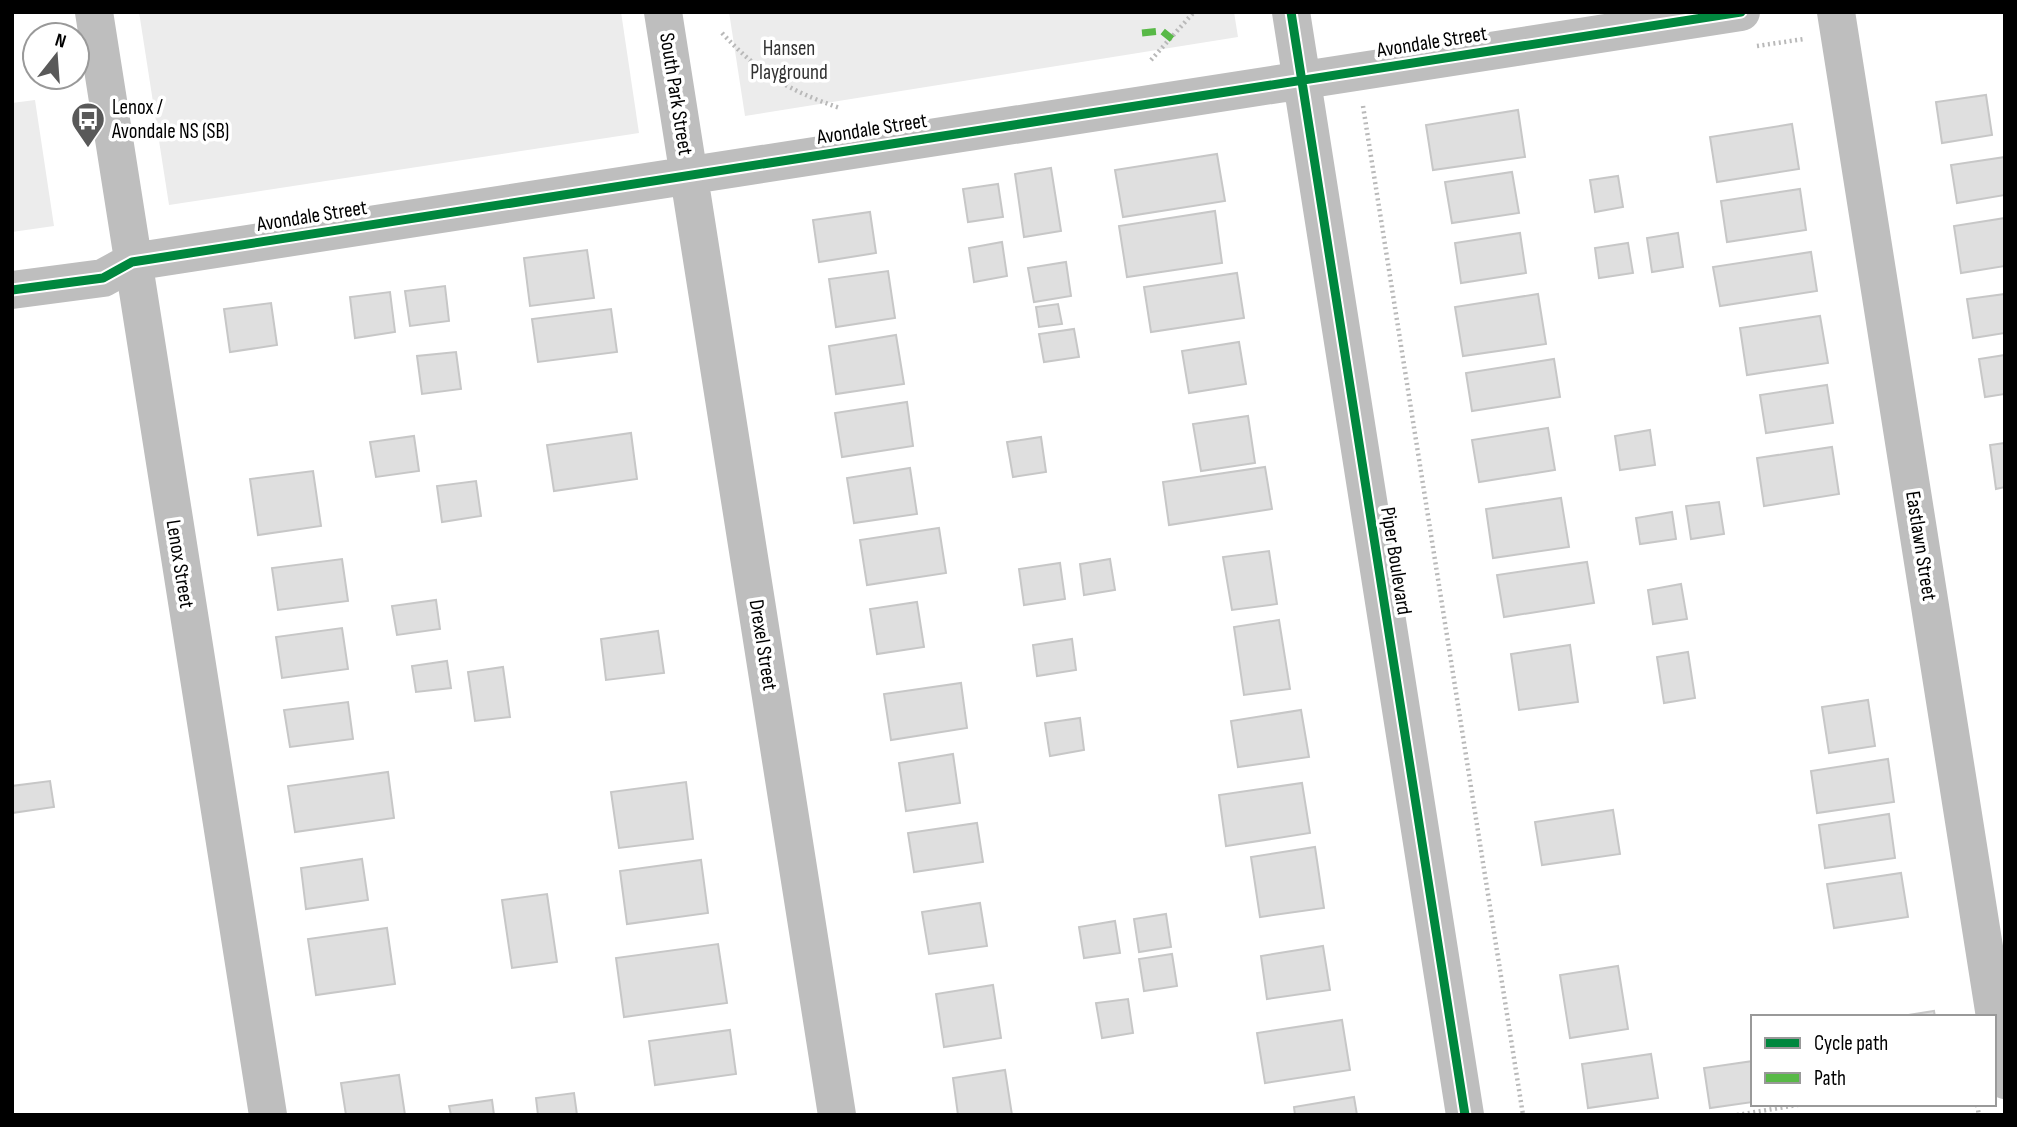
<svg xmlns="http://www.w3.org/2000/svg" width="2017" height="1127" font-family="'Sofia Sans Condensed',sans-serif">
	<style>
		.green { fill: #ececec }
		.building { fill: #dfdfdf; stroke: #c7c7c7; stroke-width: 2 }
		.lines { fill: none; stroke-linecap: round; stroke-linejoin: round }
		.path { stroke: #b9b9b9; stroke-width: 4.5; stroke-dasharray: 2 3.5; stroke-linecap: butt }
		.minor { stroke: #bebebe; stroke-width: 38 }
		.quiet { stroke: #58b947; stroke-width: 7; stroke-dasharray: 14 7; stroke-linecap: butt }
		.cycleway-casing { stroke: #fff; stroke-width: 13 }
		.cycleway { stroke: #00873e; stroke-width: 9 }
		.labels { text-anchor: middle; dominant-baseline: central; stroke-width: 7; stroke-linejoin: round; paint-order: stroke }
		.street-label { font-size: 21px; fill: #000; stroke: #fff }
		.park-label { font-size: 21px; fill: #333; stroke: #fff }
		.poi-label { font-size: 21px; fill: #000; stroke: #fff; text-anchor: start }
	</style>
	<rect width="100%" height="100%" fill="#fff"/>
	<!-- green -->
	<path class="green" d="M 139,12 L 621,12 L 639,133 L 169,205 Z
		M 729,12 L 1234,12 L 1238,37 L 745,116 Z
		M 35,100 L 54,226 L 12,232 L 12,103 Z"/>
	<!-- building -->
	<path class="building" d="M 1986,95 L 1992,135 L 1942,143 L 1936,102 Z
		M 1518,110 L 1525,157 L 1433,170 L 1426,125 Z
		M 1792,124 L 1799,169 L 1717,182 L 1710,137 Z
		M 1217,154 L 1225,201 L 1123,217 L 1115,170 Z
		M 2005,157 L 2005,195 L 1957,203 L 1951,165 Z
		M 1051,168 L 1061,231 L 1024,237 L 1015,174 Z
		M 1512,172 L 1519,213 L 1452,223 L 1445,182 Z
		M 1618,176 L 1623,207 L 1595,212 L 1590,180 Z
		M 998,184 L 1003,217 L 968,222 L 963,189 Z
		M 1800,189 L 1806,230 L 1727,242 L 1721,201 Z
		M 1215,211 L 1222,263 L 1127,277 L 1119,226 Z
		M 870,212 L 876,253 L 819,262 L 813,220 Z
		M 2005,218 L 2005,266 L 1961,273 L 1954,226 Z
		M 1520,233 L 1526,273 L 1461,283 L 1455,243 Z
		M 1678,233 L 1683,267 L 1652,272 L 1647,238 Z
		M 1002,242 L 1007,276 L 974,282 L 969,248 Z
		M 1628,243 L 1633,273 L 1599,278 L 1595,248 Z
		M 587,250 L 594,298 L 530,306 L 524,258 Z
		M 1811,252 L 1817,291 L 1720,306 L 1713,267 Z
		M 1066,262 L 1071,296 L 1034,302 L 1028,268 Z
		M 888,271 L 895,318 L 836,327 L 829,279 Z
		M 1237,273 L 1244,318 L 1151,332 L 1144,287 Z
		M 445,286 L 449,321 L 410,326 L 405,291 Z
		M 390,292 L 395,332 L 355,338 L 350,297 Z
		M 1538,294 L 1546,344 L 1463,356 L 1455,307 Z
		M 2005,294 L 2005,333 L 1973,338 L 1967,299 Z
		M 271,303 L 277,345 L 230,352 L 224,309 Z
		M 1058,304 L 1062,324 L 1039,327 L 1036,307 Z
		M 611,309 L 617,352 L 538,362 L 532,319 Z
		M 1820,316 L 1828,363 L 1747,375 L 1740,328 Z
		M 1074,329 L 1079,357 L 1044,362 L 1039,334 Z
		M 896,335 L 904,384 L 836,394 L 829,346 Z
		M 1239,342 L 1246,384 L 1189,393 L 1182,351 Z
		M 456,352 L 461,389 L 422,394 L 417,356 Z
		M 2005,355 L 2005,394 L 1985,397 L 1979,359 Z
		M 1554,359 L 1560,397 L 1472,411 L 1466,373 Z
		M 1827,385 L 1833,423 L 1766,433 L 1760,395 Z
		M 907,402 L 913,446 L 842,457 L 835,413 Z
		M 1248,416 L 1255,463 L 1201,471 L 1193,424 Z
		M 1548,428 L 1555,470 L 1479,482 L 1472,440 Z
		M 1650,430 L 1655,465 L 1620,470 L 1615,436 Z
		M 631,433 L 637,479 L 554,491 L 547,445 Z
		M 414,436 L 419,471 L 376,477 L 370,442 Z
		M 1041,437 L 1046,472 L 1013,477 L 1007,442 Z
		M 2005,443 L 2005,487 L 1996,489 L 1990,445 Z
		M 1832,447 L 1839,494 L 1764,506 L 1757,458 Z
		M 1265,467 L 1272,509 L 1169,525 L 1163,482 Z
		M 910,468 L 917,514 L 854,523 L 847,478 Z
		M 313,471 L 321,526 L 258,535 L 250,479 Z
		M 476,481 L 481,516 L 442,522 L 437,486 Z
		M 1561,498 L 1569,547 L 1493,558 L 1486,509 Z
		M 1719,502 L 1724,534 L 1691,539 L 1686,506 Z
		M 1672,512 L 1676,539 L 1640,544 L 1636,518 Z
		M 939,528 L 946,573 L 867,585 L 860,540 Z
		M 1269,551 L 1277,604 L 1232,610 L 1223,557 Z
		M 342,559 L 348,601 L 278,610 L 272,568 Z
		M 1110,559 L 1115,590 L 1084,595 L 1080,564 Z
		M 1587,562 L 1594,603 L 1504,617 L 1497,575 Z
		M 1060,563 L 1065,599 L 1024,605 L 1019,569 Z
		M 1681,584 L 1687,619 L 1653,624 L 1648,590 Z
		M 436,600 L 440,629 L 397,635 L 392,606 Z
		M 917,602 L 924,647 L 877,654 L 870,609 Z
		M 1279,620 L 1290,689 L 1244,695 L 1234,627 Z
		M 342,628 L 348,669 L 282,678 L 276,637 Z
		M 658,631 L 664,673 L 606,680 L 601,639 Z
		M 1072,639 L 1076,670 L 1037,676 L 1033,645 Z
		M 1570,645 L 1578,702 L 1519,710 L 1511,654 Z
		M 1688,652 L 1695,698 L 1664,703 L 1657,657 Z
		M 447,661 L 451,688 L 416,692 L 412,666 Z
		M 503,667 L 510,717 L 475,721 L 468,672 Z
		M 961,683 L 967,728 L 891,740 L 884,694 Z
		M 1868,700 L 1875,746 L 1829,753 L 1822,707 Z
		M 348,702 L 353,739 L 290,747 L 284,710 Z
		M 1301,710 L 1309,757 L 1238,767 L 1231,721 Z
		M 1080,718 L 1084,750 L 1050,756 L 1045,723 Z
		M 953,754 L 960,803 L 906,811 L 899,763 Z
		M 1888,759 L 1894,802 L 1817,813 L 1811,771 Z
		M 388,772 L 394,818 L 295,832 L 288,786 Z
		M 50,781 L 54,807 L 12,813 L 12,786 Z
		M 686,782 L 693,839 L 619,848 L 611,792 Z
		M 1302,783 L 1310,833 L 1226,846 L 1219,795 Z
		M 1613,810 L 1620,854 L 1542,865 L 1535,822 Z
		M 1889,814 L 1895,858 L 1825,868 L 1819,825 Z
		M 977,823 L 983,862 L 914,872 L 908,833 Z
		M 1315,847 L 1324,908 L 1260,917 L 1251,857 Z
		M 362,859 L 368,900 L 306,909 L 301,868 Z
		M 701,860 L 708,913 L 627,924 L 620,871 Z
		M 1901,873 L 1908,917 L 1834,928 L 1827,884 Z
		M 547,894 L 557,962 L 512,968 L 502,900 Z
		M 980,903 L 987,946 L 929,954 L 922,912 Z
		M 1166,914 L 1171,947 L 1139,952 L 1134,919 Z
		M 1115,921 L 1120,953 L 1084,958 L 1079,927 Z
		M 387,928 L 395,984 L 316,995 L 308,939 Z
		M 718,944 L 727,1003 L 624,1017 L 616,958 Z
		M 1323,946 L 1330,990 L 1267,999 L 1261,956 Z
		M 1172,954 L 1177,986 L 1144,991 L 1139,959 Z
		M 1618,966 L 1628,1029 L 1570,1038 L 1560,975 Z
		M 993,985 L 1001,1038 L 944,1047 L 936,994 Z
		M 1128,999 L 1133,1033 L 1102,1038 L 1096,1003 Z
		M 1934,1011 L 1935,1017 L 1896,1017 Z
		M 1342,1020 L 1350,1070 L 1265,1083 L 1257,1033 Z
		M 730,1030 L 736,1074 L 655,1085 L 649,1041 Z
		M 1651,1054 L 1658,1098 L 1588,1108 L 1582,1064 Z
		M 1753,1061 L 1753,1102 L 1710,1108 L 1704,1068 Z
		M 1005,1070 L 1012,1115 L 958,1115 L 953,1078 Z
		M 399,1075 L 405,1115 L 346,1115 L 341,1083 Z
		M 574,1093 L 577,1115 L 538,1115 L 536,1098 Z
		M 1354,1097 L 1357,1115 L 1295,1115 L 1294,1107 Z
		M 492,1100 L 494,1115 L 451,1115 L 449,1106 Z"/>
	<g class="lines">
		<!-- path -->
		<path class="path" d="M 722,33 C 759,73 789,91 840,108
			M 1757,46 L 1804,39
			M 1151,60 L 1194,12
			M 1363,106 L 1523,1115
			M 1977,1105 L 1979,1115
			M 1737,1115 L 1803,1104"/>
		<!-- minor -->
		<path class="minor" d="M 94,12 L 268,1115
			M 663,12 L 837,1115
			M 1291,12 L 1465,1115
			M 1836,12 L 2005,1080
			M 12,290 L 103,278 L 132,262 L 1741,12"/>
		<!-- quiet -->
		<path class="quiet" d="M 1142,33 L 1162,31 L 1172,39"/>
		<!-- cycleway casing -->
		<g class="cycleway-casing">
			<path id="cycleway" d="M 1291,12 L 1465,1115
				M 12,290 L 103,278 L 132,262 L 1741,12"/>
		</g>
		<!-- cycleway -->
		<use href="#cycleway" class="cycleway"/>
	</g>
	<!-- icons -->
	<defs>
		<g id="bus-pin" transform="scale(1.75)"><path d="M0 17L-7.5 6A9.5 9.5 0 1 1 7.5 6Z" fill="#595959" stroke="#fff"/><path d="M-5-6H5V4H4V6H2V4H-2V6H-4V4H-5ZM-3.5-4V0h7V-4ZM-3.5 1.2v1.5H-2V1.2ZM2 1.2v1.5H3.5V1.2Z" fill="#fff"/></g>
	</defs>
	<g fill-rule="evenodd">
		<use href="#bus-pin" x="88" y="119"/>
	</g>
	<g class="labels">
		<!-- street labels -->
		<g class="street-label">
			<text transform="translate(1432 42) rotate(-9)">Avondale Street</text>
			<text transform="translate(676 94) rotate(81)">South Park Street</text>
			<text transform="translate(872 129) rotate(-9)">Avondale Street</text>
			<text transform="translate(312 216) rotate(-9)">Avondale Street</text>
			<text transform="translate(1921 546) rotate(81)">Eastlawn Street</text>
			<text transform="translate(1396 561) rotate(81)">Piper Boulevard</text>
			<text transform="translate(180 564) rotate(81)">Lenox Street</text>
			<text transform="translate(763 645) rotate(81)">Drexel Street</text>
		</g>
		<!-- park labels -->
		<g class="park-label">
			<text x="789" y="48">Hansen<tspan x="789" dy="24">Playground</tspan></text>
		</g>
		<!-- poi labels -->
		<g class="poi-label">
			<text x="112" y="107">Lenox /<tspan x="112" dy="24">Avondale NS (SB)</tspan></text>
		</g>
	</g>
	<!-- border -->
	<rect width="2017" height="1127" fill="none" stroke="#000000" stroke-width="28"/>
	<!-- legend -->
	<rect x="1751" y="1015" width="245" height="91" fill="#ffffff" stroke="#999999" stroke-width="2"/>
	<rect x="1765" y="1038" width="35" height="10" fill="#00873e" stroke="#999999" stroke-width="2"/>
	<text x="1814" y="1050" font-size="21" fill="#000000">Cycle path</text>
	<rect x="1765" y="1073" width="35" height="10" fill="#58b947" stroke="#999999" stroke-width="2"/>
	<text x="1814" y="1085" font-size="21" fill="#000000">Path</text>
	<!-- north arrow -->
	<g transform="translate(56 56) rotate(17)"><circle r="33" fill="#ffffff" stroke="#999999" stroke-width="2"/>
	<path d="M0-5L12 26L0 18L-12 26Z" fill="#595959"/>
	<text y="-10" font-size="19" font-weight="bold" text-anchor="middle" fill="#000000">N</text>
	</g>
</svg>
